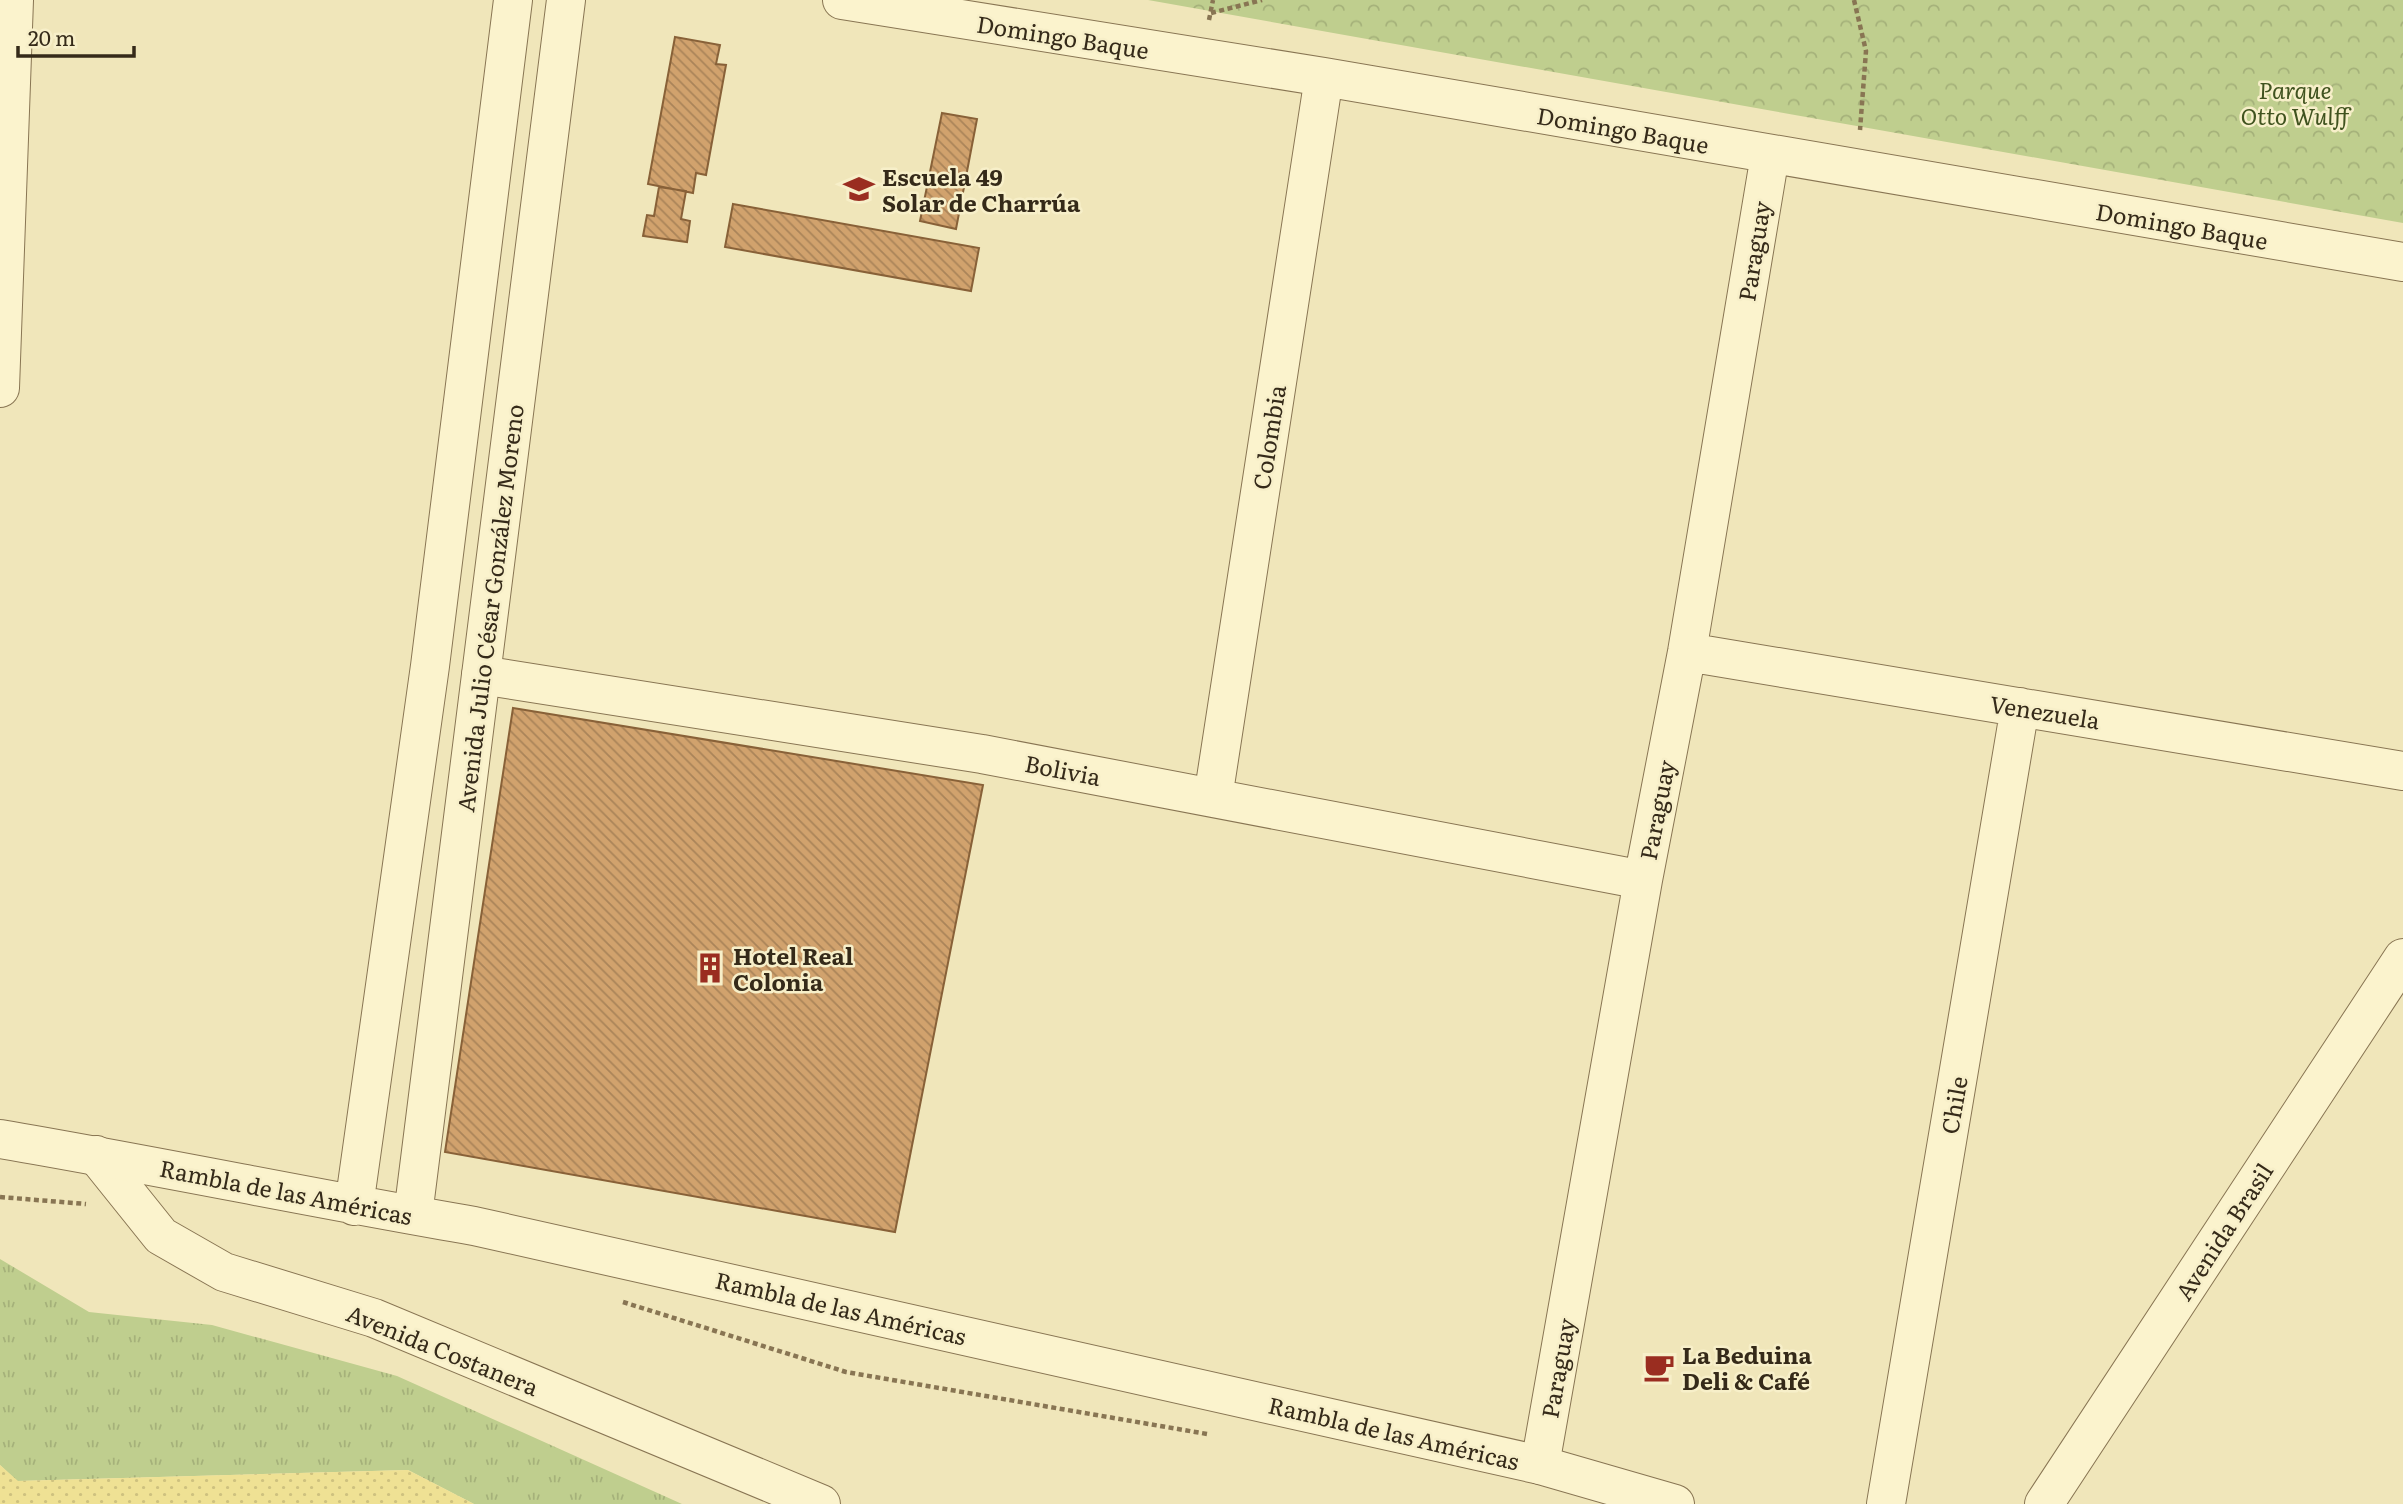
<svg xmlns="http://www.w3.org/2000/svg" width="2403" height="1504" font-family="Literata,serif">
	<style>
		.grass { fill: url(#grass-tufts) }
		.forest { fill: url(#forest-crowns) }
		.sand { fill: url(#sand-dots) }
		.building { fill: url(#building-back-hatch); stroke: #886138; stroke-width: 2 }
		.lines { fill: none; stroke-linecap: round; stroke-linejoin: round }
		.minor-casing { stroke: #887553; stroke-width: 40 }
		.tertiary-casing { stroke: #887553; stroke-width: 40 }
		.path { stroke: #887553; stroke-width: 4.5; stroke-dasharray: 5 3.5; stroke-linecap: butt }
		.minor { stroke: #fbf3cd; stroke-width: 38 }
		.tertiary { stroke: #fbf3cd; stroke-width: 38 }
		.labels { text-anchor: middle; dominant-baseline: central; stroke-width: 5; stroke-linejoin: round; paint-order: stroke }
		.street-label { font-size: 23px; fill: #352a19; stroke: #f7efc9 }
		.park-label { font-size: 23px; font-style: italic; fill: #40531f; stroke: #f7efc9 }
		.poi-label { font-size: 23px; font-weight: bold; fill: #352a19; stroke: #f7efc9; text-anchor: start }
	</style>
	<defs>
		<pattern id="grass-tufts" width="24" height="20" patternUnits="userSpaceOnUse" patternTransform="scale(1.75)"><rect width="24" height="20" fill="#bfce8e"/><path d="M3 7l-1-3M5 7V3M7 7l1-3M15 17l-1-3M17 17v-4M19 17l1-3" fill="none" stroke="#a5b17a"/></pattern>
		<pattern id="forest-crowns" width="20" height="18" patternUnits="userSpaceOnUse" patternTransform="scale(1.75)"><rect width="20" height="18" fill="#bfce8e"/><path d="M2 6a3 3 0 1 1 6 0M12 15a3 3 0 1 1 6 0" fill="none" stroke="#a5b17a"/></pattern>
		<pattern id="sand-dots" width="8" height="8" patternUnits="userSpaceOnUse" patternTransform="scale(1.75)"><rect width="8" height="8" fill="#efe194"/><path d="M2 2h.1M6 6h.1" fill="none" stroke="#cec17f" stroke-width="1.8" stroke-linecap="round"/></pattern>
		<pattern id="building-back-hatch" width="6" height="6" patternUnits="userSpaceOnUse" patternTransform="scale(1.75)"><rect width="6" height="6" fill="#d1a26d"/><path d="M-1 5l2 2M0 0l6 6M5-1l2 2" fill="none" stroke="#aa8459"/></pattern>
	</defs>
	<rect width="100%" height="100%" fill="#f0e6ba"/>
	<!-- grass -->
	<path class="grass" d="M 0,1259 L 89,1312 L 212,1325 L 397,1376 L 682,1504 L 474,1504 L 408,1470 L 17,1481 L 0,1465 Z"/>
	<!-- forest -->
	<path class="forest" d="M 1148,0 L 2403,0 L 2403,223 Z"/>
	<!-- sand -->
	<path class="sand" d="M 0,1465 L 18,1481 L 408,1470 L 474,1504 L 0,1504 Z"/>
	<!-- building -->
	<path class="building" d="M 675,37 L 720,45 L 716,64 L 726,65 L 706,175 L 696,173 L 693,193 L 648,184 Z
		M 942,113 L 977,119 L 956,229 L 920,221 Z
		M 659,187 L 686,191 L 681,219 L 690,221 L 687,242 L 643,236 L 647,215 L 654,216 Z
		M 733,204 L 979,248 L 971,291 L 725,247 Z
		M 513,708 L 983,785 L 895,1232 L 445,1152 Z"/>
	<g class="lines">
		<!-- minor casing -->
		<g class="minor-casing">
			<path id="minor" d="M 842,0 L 1324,77 L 2403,262
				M 0,388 L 14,0
				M 1687,652 L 2403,771
				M 481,675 L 982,754 L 1643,880
				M 1213,798 L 1324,77
				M 96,1155 L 161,1236 L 224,1272 L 374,1318 L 821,1504
				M 1540,1465 L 1643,880 L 1687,652 L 1770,155
				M 1886,1504 L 2020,707
				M 2044,1504 L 2403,958"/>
		</g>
		<!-- tertiary casing -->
		<g class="tertiary-casing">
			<path id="tertiary" d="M 0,1139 C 159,1166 316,1199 474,1226 L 1540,1465 L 1675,1504
				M 354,1206 L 430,666 L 513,0
				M 413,1215 L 566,0"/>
		</g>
		<!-- path -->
		<path class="path" d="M 1854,0 L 1866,51 L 1860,130
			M 1211,13 L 1262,0
			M 1209,20 L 1213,0
			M 0,1197 L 86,1204
			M 623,1302 L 846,1372 L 1207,1434"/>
		<!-- minor -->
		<use href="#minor" class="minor"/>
		<!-- tertiary -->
		<use href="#tertiary" class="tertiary"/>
	</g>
	<!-- icons -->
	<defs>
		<g id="school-bare" transform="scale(2.415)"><path d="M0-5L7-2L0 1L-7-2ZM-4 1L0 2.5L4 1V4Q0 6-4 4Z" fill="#9a2d20" stroke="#f7efc9" stroke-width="2.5" paint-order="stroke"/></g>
		<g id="building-bare" transform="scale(2.415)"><path d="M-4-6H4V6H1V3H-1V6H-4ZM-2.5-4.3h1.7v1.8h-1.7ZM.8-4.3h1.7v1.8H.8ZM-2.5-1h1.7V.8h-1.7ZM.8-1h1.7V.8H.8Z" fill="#9a2d20" stroke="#f7efc9" stroke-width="2.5" paint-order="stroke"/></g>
		<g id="cafe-bare" transform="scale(2.415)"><path d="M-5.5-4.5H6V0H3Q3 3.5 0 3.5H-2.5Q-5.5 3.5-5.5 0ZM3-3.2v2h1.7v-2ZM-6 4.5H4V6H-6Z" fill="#9a2d20" stroke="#f7efc9" stroke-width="2.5" paint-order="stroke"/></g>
	</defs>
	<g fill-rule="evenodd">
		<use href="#school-bare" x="859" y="189"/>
		<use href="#building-bare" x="710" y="968"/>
		<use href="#cafe-bare" x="1659" y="1367"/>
	</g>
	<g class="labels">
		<!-- street labels -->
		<g class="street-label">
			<text transform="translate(1063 36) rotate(9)">Domingo Baque</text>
			<text transform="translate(1623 129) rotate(10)">Domingo Baque</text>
			<text transform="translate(2182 225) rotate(10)">Domingo Baque</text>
			<text transform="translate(1753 251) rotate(-81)">Paraguay</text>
			<text transform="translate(1268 437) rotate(-81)">Colombia</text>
			<text transform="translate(489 608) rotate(-83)">Avenida Julio César González Moreno</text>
			<text transform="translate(2045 711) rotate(9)">Venezuela</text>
			<text transform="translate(1063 769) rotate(11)">Bolivia</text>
			<text transform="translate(1656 810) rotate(-79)">Paraguay</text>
			<text transform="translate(1953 1105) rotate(-80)">Chile</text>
			<text transform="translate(286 1191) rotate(11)">Rambla de las Américas</text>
			<text transform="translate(2223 1231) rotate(-57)">Avenida Brasil</text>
			<text transform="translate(841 1307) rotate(13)">Rambla de las Américas</text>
			<text transform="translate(443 1349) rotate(22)">Avenida Costanera</text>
			<text transform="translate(1557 1368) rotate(-80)">Paraguay</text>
			<text transform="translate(1394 1432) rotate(13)">Rambla de las Américas</text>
		</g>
		<!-- park labels -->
		<g class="park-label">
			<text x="2295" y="89">Parque<tspan x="2295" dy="26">Otto Wulff</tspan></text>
		</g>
		<!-- poi labels -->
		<g class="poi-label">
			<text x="882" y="176">Escuela 49<tspan x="882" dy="26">Solar de Charrúa</tspan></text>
			<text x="733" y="955">Hotel Real<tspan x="733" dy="26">Colonia</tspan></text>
			<text x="1682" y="1354">La Beduina<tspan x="1682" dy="26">Deli &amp; Café</tspan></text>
		</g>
	</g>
	<!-- scale -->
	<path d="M18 46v10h116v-10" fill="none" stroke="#352a19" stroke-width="3.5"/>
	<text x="28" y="46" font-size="21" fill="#352a19" stroke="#f7efc9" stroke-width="5" paint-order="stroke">20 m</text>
</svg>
